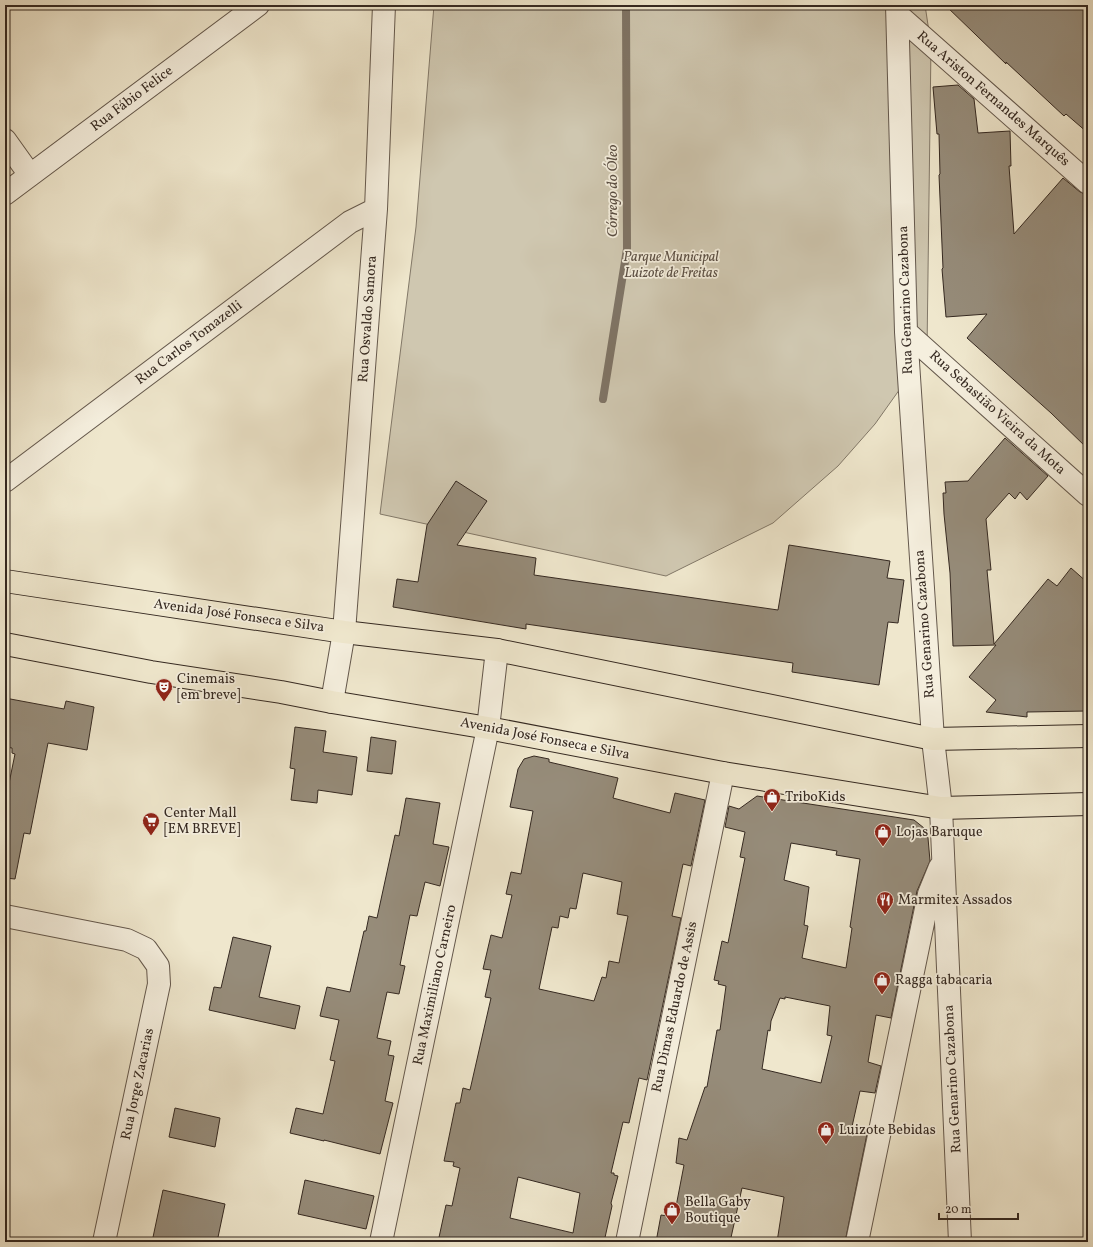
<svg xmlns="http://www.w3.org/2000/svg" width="1093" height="1247" font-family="Vollkorn,serif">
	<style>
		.green { fill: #cfc7b0; stroke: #827868 }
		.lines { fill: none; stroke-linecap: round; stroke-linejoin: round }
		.stream { stroke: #7f7465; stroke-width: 8 }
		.building { fill: #968c7a; stroke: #352921; fill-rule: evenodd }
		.minor-casing { stroke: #64584c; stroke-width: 24 }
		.major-casing { stroke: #352921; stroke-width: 24 }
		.minor { stroke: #f5efde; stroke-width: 22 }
		.major { stroke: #efe7cd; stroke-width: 22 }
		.labels { text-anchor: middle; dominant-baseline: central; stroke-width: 3.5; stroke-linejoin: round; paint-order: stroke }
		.street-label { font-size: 14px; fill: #352921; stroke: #f5efde }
		.park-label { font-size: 14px; font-style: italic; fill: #5c5045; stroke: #f5efde }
		.poi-label { font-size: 14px; fill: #352921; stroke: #f5efde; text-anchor: start }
		.water-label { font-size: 15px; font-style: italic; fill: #5a4e43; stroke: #f5efde }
	</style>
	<rect width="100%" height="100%" fill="#efe7cd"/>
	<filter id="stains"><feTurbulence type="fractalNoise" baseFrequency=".005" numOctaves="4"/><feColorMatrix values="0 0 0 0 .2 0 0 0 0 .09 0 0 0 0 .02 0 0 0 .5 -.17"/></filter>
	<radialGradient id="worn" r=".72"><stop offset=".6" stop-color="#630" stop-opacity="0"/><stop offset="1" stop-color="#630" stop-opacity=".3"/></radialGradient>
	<!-- green -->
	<path class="green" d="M 434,5 L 925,5 L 931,45 L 927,351 L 875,424 L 838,466 L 773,523 L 666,576 L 380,514 L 416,227 Z"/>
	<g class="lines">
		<!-- stream -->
		<path class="stream" d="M 603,399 L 627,249 L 626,5"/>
	</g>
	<!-- building -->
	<path class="building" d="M 945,5 L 1080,5 L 1088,12 L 1088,133 L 1066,114 L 1064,116 L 1006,62 L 1006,64 Z
		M 958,85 L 974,99 L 978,133 L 1010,131 L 1011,166 L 1009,166 L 1014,234 L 1063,178 L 1080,192 L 1088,195 L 1088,449 L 1051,413 L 967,338 L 987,314 L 946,317 L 942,269 L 943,268 L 939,175 L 940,174 L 939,134 L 937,134 L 933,87 Z
		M 1005,438 L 1048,476 L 1027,500 L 1020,492 L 1015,499 L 1009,493 L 986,519 L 991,570 L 987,570 L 994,644 L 1048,579 L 1057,586 L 1071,568 L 1088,583 L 1088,711 L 1027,712 L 1027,717 L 986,712 L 996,700 L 969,677 L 996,645 L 953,646 L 950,573 L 944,514 L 943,493 L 946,493 L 945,482 L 968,481 Z
		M 456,481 L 487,501 L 457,545 L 536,558 L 534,575 L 778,610 L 789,545 L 890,561 L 887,578 L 904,580 L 898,623 L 888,622 L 879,685 L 792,672 L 793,663 L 526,624 L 526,629 L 393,607 L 397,579 L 418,582 L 427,525 Z
		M 5,698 L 64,709 L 66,701 L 94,707 L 87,750 L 48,743 L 30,834 L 24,833 L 15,879 L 5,878 L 5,803 L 15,754 L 12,753 L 12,748 L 5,747 Z
		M 295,727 L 326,731 L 323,752 L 357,757 L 352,795 L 318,790 L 317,803 L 291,800 L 295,769 L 290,768 Z
		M 371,737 L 396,741 L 392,774 L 367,771 Z
		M 534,756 L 549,759 L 549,762 L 618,778 L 613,798 L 670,813 L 675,793 L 705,800 L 691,866 L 683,864 L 672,916 L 681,918 L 647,1080 L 639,1078 L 629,1123 L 623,1122 L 611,1173 L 614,1173 L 614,1175 L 618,1176 L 611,1203 L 612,1206 L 604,1242 L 438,1242 L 446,1205 L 452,1206 L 460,1168 L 453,1166 L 454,1162 L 444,1161 L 456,1103 L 460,1103 L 463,1088 L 470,1090 L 491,998 L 485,997 L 491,970 L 483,969 L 491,935 L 502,938 L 512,895 L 506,894 L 511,872 L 521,874 L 533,811 L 510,807 L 518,769 L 524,759 ZM 583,873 L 622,882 L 617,914 L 628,916 L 619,963 L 609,961 L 606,978 L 602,977 L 594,1001 L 539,989 L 552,927 L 558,928 L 560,916 L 568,918 L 570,908 L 576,909 ZM 518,1177 L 580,1193 L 573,1233 L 510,1218 Z
		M 757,796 L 914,820 L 924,828 L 928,838 L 930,861 L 917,891 L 891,1018 L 876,1015 L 868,1062 L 881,1066 L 875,1093 L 860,1091 L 851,1131 L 867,1134 L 845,1242 L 777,1242 L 784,1197 L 742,1188 L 730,1242 L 656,1242 L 661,1215 L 674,1217 L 684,1165 L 676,1163 L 679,1138 L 687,1140 L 705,1087 L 707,1087 L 717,1030 L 720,1030 L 726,986 L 718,984 L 719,981 L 714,980 L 722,941 L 728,943 L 745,858 L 740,857 L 745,832 L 725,827 L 729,806 L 739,809 ZM 791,843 L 837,851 L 836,855 L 860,859 L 850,927 L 852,928 L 846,968 L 802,958 L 808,926 L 804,925 L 809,887 L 784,880 ZM 785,997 L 830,1006 L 827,1035 L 832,1036 L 821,1083 L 762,1069 L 768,1030 L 770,1031 L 771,1021 L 780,998 L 785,999 Z
		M 406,798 L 440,803 L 433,844 L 449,847 L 440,886 L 425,882 L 417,916 L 410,915 L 400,965 L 405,966 L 399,994 L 387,992 L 377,1038 L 391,1041 L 388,1055 L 394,1056 L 385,1101 L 393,1103 L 380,1154 L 324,1140 L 324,1141 L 290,1133 L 296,1108 L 323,1114 L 335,1061 L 330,1060 L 339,1020 L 320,1016 L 327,987 L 350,992 L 364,931 L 366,931 L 369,916 L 377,918 L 395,835 L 399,836 Z
		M 233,937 L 271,946 L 259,997 L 300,1006 L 295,1029 L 209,1010 L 214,987 L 221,988 Z
		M 175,1108 L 220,1118 L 215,1147 L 169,1137 Z
		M 305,1180 L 374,1196 L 366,1229 L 298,1214 Z
		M 163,1190 L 225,1204 L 217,1242 L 152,1242 Z"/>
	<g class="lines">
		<!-- minor casing -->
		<g class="minor-casing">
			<path id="minor" d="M 897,5 L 906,332 L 933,739 L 941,808 L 960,1242
				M 898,15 L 1088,183
				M 5,140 L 30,175
				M 5,194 L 258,5
				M 906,332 L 1088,495
				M 5,481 L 350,222 L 376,209
				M 332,702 L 344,632 L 376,209 L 384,5
				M 5,916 L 127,940 L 146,949 L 158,966 L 159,984 L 104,1242
				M 381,1242 L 488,728 L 497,650
				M 627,1242 L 723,773
				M 857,1242 L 929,894 L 940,867"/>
		</g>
		<!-- major casing -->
		<g class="major-casing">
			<path id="major" d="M 5,581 L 344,632 L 497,650 L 933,739 L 1088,736
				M 5,644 L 151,672 L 281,692 L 332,702 L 488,728 L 723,773 L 941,808 L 1088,804"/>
		</g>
		<!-- minor -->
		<use href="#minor" class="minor"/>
		<!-- major -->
		<use href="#major" class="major"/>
	</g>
	<!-- icons -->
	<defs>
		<g id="theatre-pin" transform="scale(0.9)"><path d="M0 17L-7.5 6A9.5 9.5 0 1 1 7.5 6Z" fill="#8f2418" stroke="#f5efde"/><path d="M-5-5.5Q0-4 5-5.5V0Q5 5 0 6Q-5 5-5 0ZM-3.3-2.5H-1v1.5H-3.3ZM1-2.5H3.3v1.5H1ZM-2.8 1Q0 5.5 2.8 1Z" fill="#fff"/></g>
		<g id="shop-pin" transform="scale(0.9)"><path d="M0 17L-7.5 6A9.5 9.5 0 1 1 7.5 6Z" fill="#8f2418" stroke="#f5efde"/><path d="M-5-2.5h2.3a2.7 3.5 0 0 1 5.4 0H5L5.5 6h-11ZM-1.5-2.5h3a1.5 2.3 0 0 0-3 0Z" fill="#fff"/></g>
		<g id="supermarket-pin" transform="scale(0.9)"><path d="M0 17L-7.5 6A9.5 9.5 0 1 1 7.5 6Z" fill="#8f2418" stroke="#f5efde"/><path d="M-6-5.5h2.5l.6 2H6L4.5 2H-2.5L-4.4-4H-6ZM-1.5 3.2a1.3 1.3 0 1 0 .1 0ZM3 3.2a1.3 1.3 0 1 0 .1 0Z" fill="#fff"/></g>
		<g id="restaurant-pin" transform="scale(0.9)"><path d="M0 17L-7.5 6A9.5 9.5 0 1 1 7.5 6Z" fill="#8f2418" stroke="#f5efde"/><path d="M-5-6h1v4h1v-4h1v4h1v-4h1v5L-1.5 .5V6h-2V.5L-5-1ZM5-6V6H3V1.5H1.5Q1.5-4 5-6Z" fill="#fff"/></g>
	</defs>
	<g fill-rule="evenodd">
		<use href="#theatre-pin" x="164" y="687"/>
		<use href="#shop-pin" x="772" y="797"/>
		<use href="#supermarket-pin" x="151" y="821"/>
		<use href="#shop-pin" x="883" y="832"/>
		<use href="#restaurant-pin" x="885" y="900"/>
		<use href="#shop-pin" x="882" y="980"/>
		<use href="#shop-pin" x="826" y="1130"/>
		<use href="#shop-pin" x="672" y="1210"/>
	</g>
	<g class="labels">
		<!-- street labels -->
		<g class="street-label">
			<text transform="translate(132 99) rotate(-37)">Rua Fábio Felice</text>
			<text transform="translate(993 99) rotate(41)">Rua Ariston Fernandes Marquês</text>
			<text transform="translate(906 300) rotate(-92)">Rua Genarino Cazabona</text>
			<text transform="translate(368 319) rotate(-86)">Rua Osvaldo Samora</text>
			<text transform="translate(189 343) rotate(-37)">Rua Carlos Tomazelli</text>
			<text transform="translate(997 413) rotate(42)">Rua Sebastião Vieira da Mota</text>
			<text transform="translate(239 616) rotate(8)">Avenida José Fonseca e Silva</text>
			<text transform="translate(925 624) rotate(-94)">Rua Genarino Cazabona</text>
			<text transform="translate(545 739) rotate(11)">Avenida José Fonseca e Silva</text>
			<text transform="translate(435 985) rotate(-78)">Rua Maximiliano Carneiro</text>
			<text transform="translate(675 1007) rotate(-78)">Rua Dimas Eduardo de Assis</text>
			<text transform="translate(953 1079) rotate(-93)">Rua Genarino Cazabona</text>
			<text transform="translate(138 1084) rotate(-78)">Rua Jorge Zacarias</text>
		</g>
		<!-- park labels -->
		<g class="park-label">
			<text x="671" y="257">Parque Municipal<tspan x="671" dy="16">Luizote de Freitas</tspan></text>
		</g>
		<!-- poi labels -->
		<g class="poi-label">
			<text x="177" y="679">Cinemais<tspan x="177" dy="16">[em breve]</tspan></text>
			<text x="785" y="797">TriboKids</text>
			<text x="164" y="813">Center Mall<tspan x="164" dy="16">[EM BREVE]</tspan></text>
			<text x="896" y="832">Lojas Baruque</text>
			<text x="898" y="900">Marmitex Assados</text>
			<text x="895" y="980">Ragga tabacaria</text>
			<text x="839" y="1130">Luizote Bebidas</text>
			<text x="685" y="1202">Bella Gaby<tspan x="685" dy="16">Boutique</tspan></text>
		</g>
		<!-- water labels -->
		<g class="water-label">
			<text transform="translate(613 191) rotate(-90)">Córrego do Óleo</text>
		</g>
	</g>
	<!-- margin -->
	<rect width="1093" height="1247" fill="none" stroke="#efe7cd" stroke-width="20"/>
	<rect x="6" y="6" width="1081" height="1235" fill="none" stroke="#352921" stroke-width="2"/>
	<rect x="10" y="10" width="1073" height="1227" fill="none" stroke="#352921"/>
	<!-- scale -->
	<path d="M939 1213v6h79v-6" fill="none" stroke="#352921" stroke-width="2"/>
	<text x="945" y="1213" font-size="12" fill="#352921" stroke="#f5efde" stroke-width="3" paint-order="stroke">20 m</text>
	<rect width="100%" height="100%" filter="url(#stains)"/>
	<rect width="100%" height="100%" fill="url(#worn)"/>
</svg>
